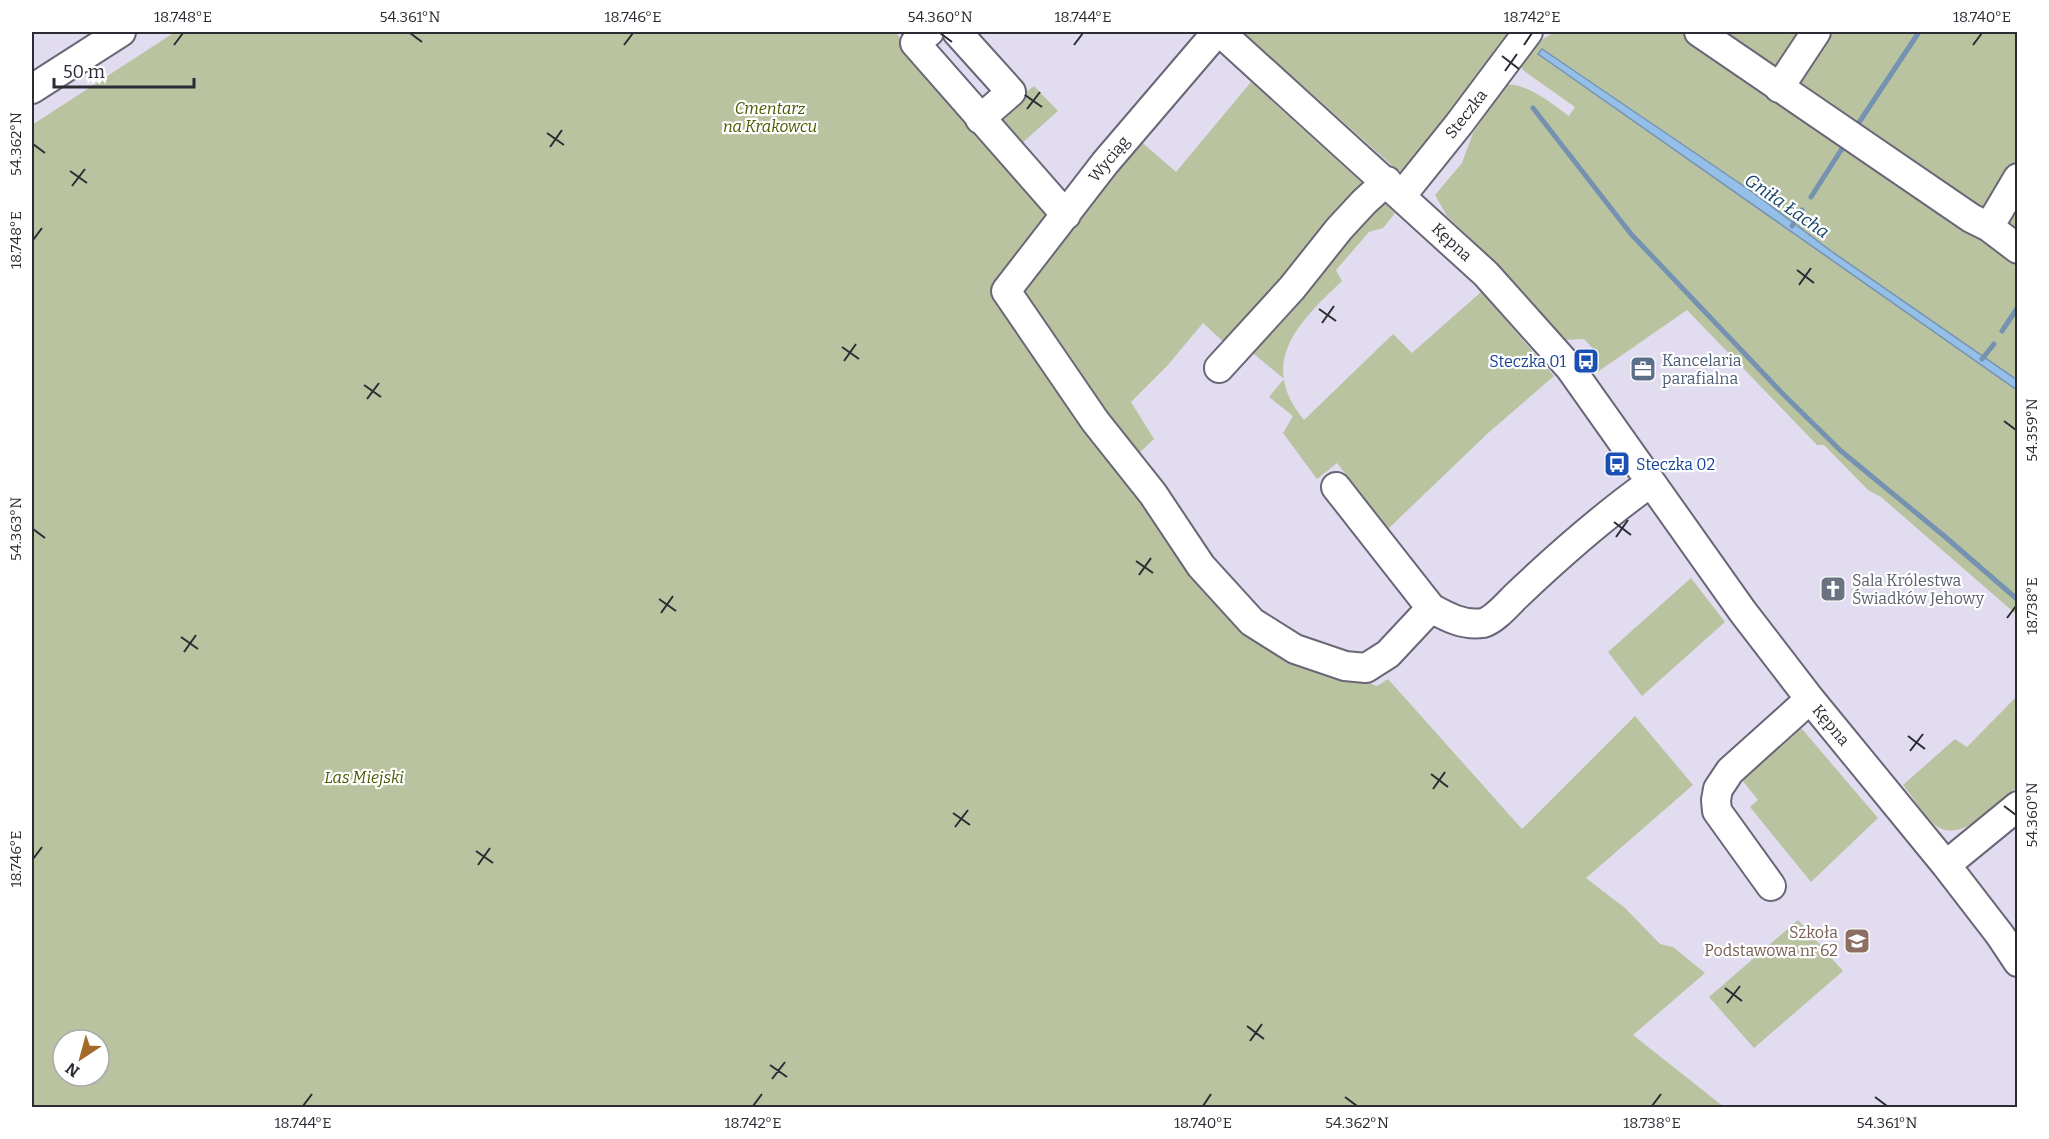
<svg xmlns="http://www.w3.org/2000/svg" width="2049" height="1139" font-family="Bitter,serif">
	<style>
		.green { fill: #b9c3a0; fill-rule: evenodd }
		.water { fill: #94bfe8; stroke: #7592b1; stroke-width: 1.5 }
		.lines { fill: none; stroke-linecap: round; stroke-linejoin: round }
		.stream { stroke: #7592b1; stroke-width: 5 }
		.minor-casing { stroke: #6b6677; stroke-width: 32 }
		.minor { stroke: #fff; stroke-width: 28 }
		.ticks { fill: none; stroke: #2c2a32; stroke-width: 2 }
		.labels { text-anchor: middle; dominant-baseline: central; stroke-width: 4.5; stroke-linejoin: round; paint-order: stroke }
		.park-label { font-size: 16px; font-style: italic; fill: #4a5900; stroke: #fff }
		.street-label { font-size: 16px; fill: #2c2a32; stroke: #fff }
		.service-label { font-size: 16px; fill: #4e5e75; stroke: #fff; text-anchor: start }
		.transit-label { font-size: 16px; fill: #164399; stroke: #fff; text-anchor: end }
		.worship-label { font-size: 16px; fill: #5b616d; stroke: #fff; text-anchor: start }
		.education-label { font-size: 16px; fill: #785e54; stroke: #fff; text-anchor: end }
		.water-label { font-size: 18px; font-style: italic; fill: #124168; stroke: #fff }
		.neatline { fill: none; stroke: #2c2a32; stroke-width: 2 }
		.ticks-label { font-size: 15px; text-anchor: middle; fill: #2c2a32 }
	</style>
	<rect width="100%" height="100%" fill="#e1dcef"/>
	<!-- green -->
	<path class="green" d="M 175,32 L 895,32 L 1067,236 L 1138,139 L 1176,172 L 1251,82 L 1395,213 L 1383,228 L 1369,232 L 1336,270 L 1342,281 C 1300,321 1256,362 1304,420 L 1393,334 L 1412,353 L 1481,292 L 1554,376 L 1487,434 L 1388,529 L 1337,463 L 1317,479 L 1283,433 L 1293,416 L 1269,397 L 1284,379 L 1236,339 L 1228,346 L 1203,323 L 1167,366 L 1131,402 L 1154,439 L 1135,457 L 1252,637 L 1377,686 L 1388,679 L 1522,829 L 1635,716 L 1693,785 L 1586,878 L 1625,908 L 1660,944 L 1673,947 L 1705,973 L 1633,1035 L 1724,1107 L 32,1108 L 32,125 ZM 63,1040 L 99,1040 L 99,1076 L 63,1076 Z
		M 1243,32 L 1499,32 L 1503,34 L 1506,32 L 1520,32 L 1407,170 L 1402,171 L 1396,169 Z
		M 1555,32 L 2017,32 L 2017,380 L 1831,251 L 1751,191 L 1542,49 L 1548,61 L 2017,390 L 2017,615 L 1881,497 L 1868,490 L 1824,445 L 1817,445 L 1687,310 L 1596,373 L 1597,353 L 1584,339 L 1565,340 L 1496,263 L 1447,216 L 1435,195 L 1462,163 L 1473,133 L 1485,116 L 1502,85 C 1525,81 1551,103 1569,116 L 1575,107 L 1524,71 L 1519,63 L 1533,39 L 1543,39 Z
		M 1034,86 L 1058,111 L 1021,144 L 994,117 Z
		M 1691,578 L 1725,622 L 1642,696 L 1608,652 Z
		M 2017,696 L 2017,787 C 1999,802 1961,846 1935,825 C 1923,814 1913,797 1903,785 L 1955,739 L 1967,747 Z
		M 1796,722 L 1878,818 L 1811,882 L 1750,807 L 1758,800 L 1738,775 Z
		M 1798,920 L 1843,971 L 1754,1048 L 1709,997 Z"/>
	<!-- water -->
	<path class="water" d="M 1542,49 L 1751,191 L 1831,251 L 2017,380 L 2017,390 L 1548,61 L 1538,54 Z"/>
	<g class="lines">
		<!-- stream -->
		<path class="stream" d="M 1533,108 L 1631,234 L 1784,395 L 1841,451 L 1943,535 L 2018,600
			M 1856,127 L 1919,32
			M 1811,197 L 1845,144
			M 1792,226 L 1802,210
			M 2002,331 L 2018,307
			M 1982,359 L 1994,344"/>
		<!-- minor casing -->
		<g class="minor-casing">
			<path id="minor" d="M 929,32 L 915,43 L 1066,215
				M 957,32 L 1011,92 L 980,119
				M 1217,32 L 1105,163 L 1006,291 L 1095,421 L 1153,494 L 1201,566 L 1252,622 L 1295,649 L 1345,666 L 1366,668 L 1388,654 L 1431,608
				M 1220,32 L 1486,274 L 1570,368 L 1743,612 L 1810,699 L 1946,865 L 2000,935 L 2018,962
				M 1699,32 L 1971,218 L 1989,227 L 2018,249
				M 1779,88 L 1816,32
				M 32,89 L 121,32
				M 1402,195 L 1459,124 L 1528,32
				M 1989,227 L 2018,178
				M 1219,368 L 1292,288 L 1339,229 L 1364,202 L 1387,181
				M 1336,487 L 1431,608 C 1447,617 1464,626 1483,623 C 1494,620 1507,605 1515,597 C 1559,555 1601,518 1650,483
				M 1946,865 L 2018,806
				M 1771,886 L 1717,811 L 1716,800 L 1718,789 L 1730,771 L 1810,699"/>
		</g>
		<!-- minor -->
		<use href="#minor" class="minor"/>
	</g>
	<!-- ticks -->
	<path class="ticks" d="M 410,33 L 422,42M 940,33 L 952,42M 174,45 L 183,33M 624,45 L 633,33M 1074,45 L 1083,33M 1524,45 L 1532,33M 1973,45 L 1982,33M 1502,56 L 1519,69M 1505,71 L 1517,54M 1025,95 L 1042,107M 1027,109 L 1040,92M 547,133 L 564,145M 33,144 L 45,153M 550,147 L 562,130M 70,171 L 87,183M 72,186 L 85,169M 33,240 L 42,228M 1797,270 L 1814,283M 1799,285 L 1811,268M 1319,309 L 1336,321M 1322,323 L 1334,306M 842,347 L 859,359M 844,361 L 856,344M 364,385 L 381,397M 367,399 L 379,383M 2004,421 L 2016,430M 1614,522 L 1631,535M 33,529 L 45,538M 1616,537 L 1628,520M 1136,561 L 1153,573M 1139,575 L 1151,558M 659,599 L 676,611M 661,613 L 673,596M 2007,618 L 2016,606M 181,637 L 198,649M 184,652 L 196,635M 1908,736 L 1925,749M 1910,751 L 1923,734M 1431,774 L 1448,787M 1433,789 L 1445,772M 2004,806 L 2016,815M 953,813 L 970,825M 955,827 L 968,810M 476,851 L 493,863M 33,859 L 42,847M 478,865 L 490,848M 1725,988 L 1742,1001M 1727,1003 L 1740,986M 1247,1026 L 1264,1039M 1250,1041 L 1262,1024M 770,1065 L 787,1077M 772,1079 L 785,1062M 1345,1097 L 1357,1106M 1875,1097 L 1887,1106M 303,1106 L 312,1094M 753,1106 L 762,1094M 1203,1106 L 1211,1094M 1652,1106 L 1661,1094"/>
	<!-- icons -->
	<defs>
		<g id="bus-square" transform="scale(1.35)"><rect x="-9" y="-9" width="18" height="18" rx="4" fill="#1a4fb4" stroke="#fff"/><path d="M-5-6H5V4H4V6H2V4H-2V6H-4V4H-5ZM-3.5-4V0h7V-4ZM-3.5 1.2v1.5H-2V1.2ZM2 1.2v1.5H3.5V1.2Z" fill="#fff"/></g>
		<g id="office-square" transform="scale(1.35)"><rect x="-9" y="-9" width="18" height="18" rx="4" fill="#5c6f8a" stroke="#fff"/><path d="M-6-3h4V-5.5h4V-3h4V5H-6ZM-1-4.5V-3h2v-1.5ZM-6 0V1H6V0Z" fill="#fff"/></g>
		<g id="church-square" transform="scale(1.35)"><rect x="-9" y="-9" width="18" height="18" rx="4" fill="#6b7280" stroke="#fff"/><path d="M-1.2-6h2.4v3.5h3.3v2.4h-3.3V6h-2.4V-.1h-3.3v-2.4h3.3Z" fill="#fff"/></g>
		<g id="school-square" transform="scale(1.35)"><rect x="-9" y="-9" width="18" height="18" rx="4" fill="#8d6e63" stroke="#fff"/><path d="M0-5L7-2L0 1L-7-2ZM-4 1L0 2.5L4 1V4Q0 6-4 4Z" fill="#fff"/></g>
	</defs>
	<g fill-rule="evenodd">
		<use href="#bus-square" x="1586" y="361"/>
		<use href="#office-square" x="1643" y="369"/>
		<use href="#bus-square" x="1617" y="464"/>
		<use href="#church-square" x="1833" y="589"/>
		<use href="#school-square" x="1857" y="941"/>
	</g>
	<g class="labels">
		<!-- park labels -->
		<g class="park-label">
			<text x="770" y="108">Cmentarz<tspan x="770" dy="18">na Krakowcu</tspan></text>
			<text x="364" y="777">Las Miejski</text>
		</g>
		<!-- street labels -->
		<g class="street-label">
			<text transform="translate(1466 114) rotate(-52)">Steczka</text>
			<text transform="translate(1109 159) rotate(-51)">Wyciąg</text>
			<text transform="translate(1452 242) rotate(43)">Kępna</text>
			<text transform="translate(1831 725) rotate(50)">Kępna</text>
		</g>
		<!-- service labels -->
		<g class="service-label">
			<text x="1662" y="360">Kancelaria<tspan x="1662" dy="18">parafialna</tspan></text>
		</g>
		<!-- transit labels -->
		<g class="transit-label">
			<text x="1566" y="361">Steczka 01</text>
			<text x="1636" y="464" text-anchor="start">Steczka 02</text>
		</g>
		<!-- worship labels -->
		<g class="worship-label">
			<text x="1852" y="580">Sala Królestwa<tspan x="1852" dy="18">Świadków Jehowy</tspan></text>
		</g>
		<!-- education labels -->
		<g class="education-label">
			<text x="1838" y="932">Szkoła<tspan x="1838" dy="18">Podstawowa nr 62</tspan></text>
		</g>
		<!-- water labels -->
		<g class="water-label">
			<text transform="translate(1787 206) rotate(35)">Gniła Łacha</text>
		</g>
	</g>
	<!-- border -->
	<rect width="2049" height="1139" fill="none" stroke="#ffffff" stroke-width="66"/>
	<!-- north arrow -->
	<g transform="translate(81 1058) rotate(216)"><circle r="28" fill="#ffffff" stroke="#abaaad" stroke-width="1.5"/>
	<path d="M0-4.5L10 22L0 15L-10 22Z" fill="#a46a2a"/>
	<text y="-9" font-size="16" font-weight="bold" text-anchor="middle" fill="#2c2a32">N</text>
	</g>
	<!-- scale -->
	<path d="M54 78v9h140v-9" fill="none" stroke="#2c2a32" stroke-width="3"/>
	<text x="63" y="78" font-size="18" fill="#2c2a32" stroke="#ffffff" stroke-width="4.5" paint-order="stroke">50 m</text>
	<rect x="33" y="33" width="1983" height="1073" class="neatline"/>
	<g class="ticks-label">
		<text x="183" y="22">18.748°E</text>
		<text x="410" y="22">54.361°N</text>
		<text x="633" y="22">18.746°E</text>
		<text x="940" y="22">54.360°N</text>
		<text x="1083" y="22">18.744°E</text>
		<text x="1532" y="22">18.742°E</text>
		<text x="1982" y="22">18.740°E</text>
		<text transform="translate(16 144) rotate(-90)" y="5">54.362°N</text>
		<text transform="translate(16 240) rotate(-90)" y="5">18.748°E</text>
		<text transform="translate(2032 430) rotate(-90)" y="5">54.359°N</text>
		<text transform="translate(16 529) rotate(-90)" y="5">54.363°N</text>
		<text transform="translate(2032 606) rotate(-90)" y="5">18.738°E</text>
		<text transform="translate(2032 815) rotate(-90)" y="5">54.360°N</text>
		<text transform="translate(16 859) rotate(-90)" y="5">18.746°E</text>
		<text x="303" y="1128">18.744°E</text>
		<text x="753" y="1128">18.742°E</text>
		<text x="1203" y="1128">18.740°E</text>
		<text x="1357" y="1128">54.362°N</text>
		<text x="1652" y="1128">18.738°E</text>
		<text x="1887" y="1128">54.361°N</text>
	</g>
</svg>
